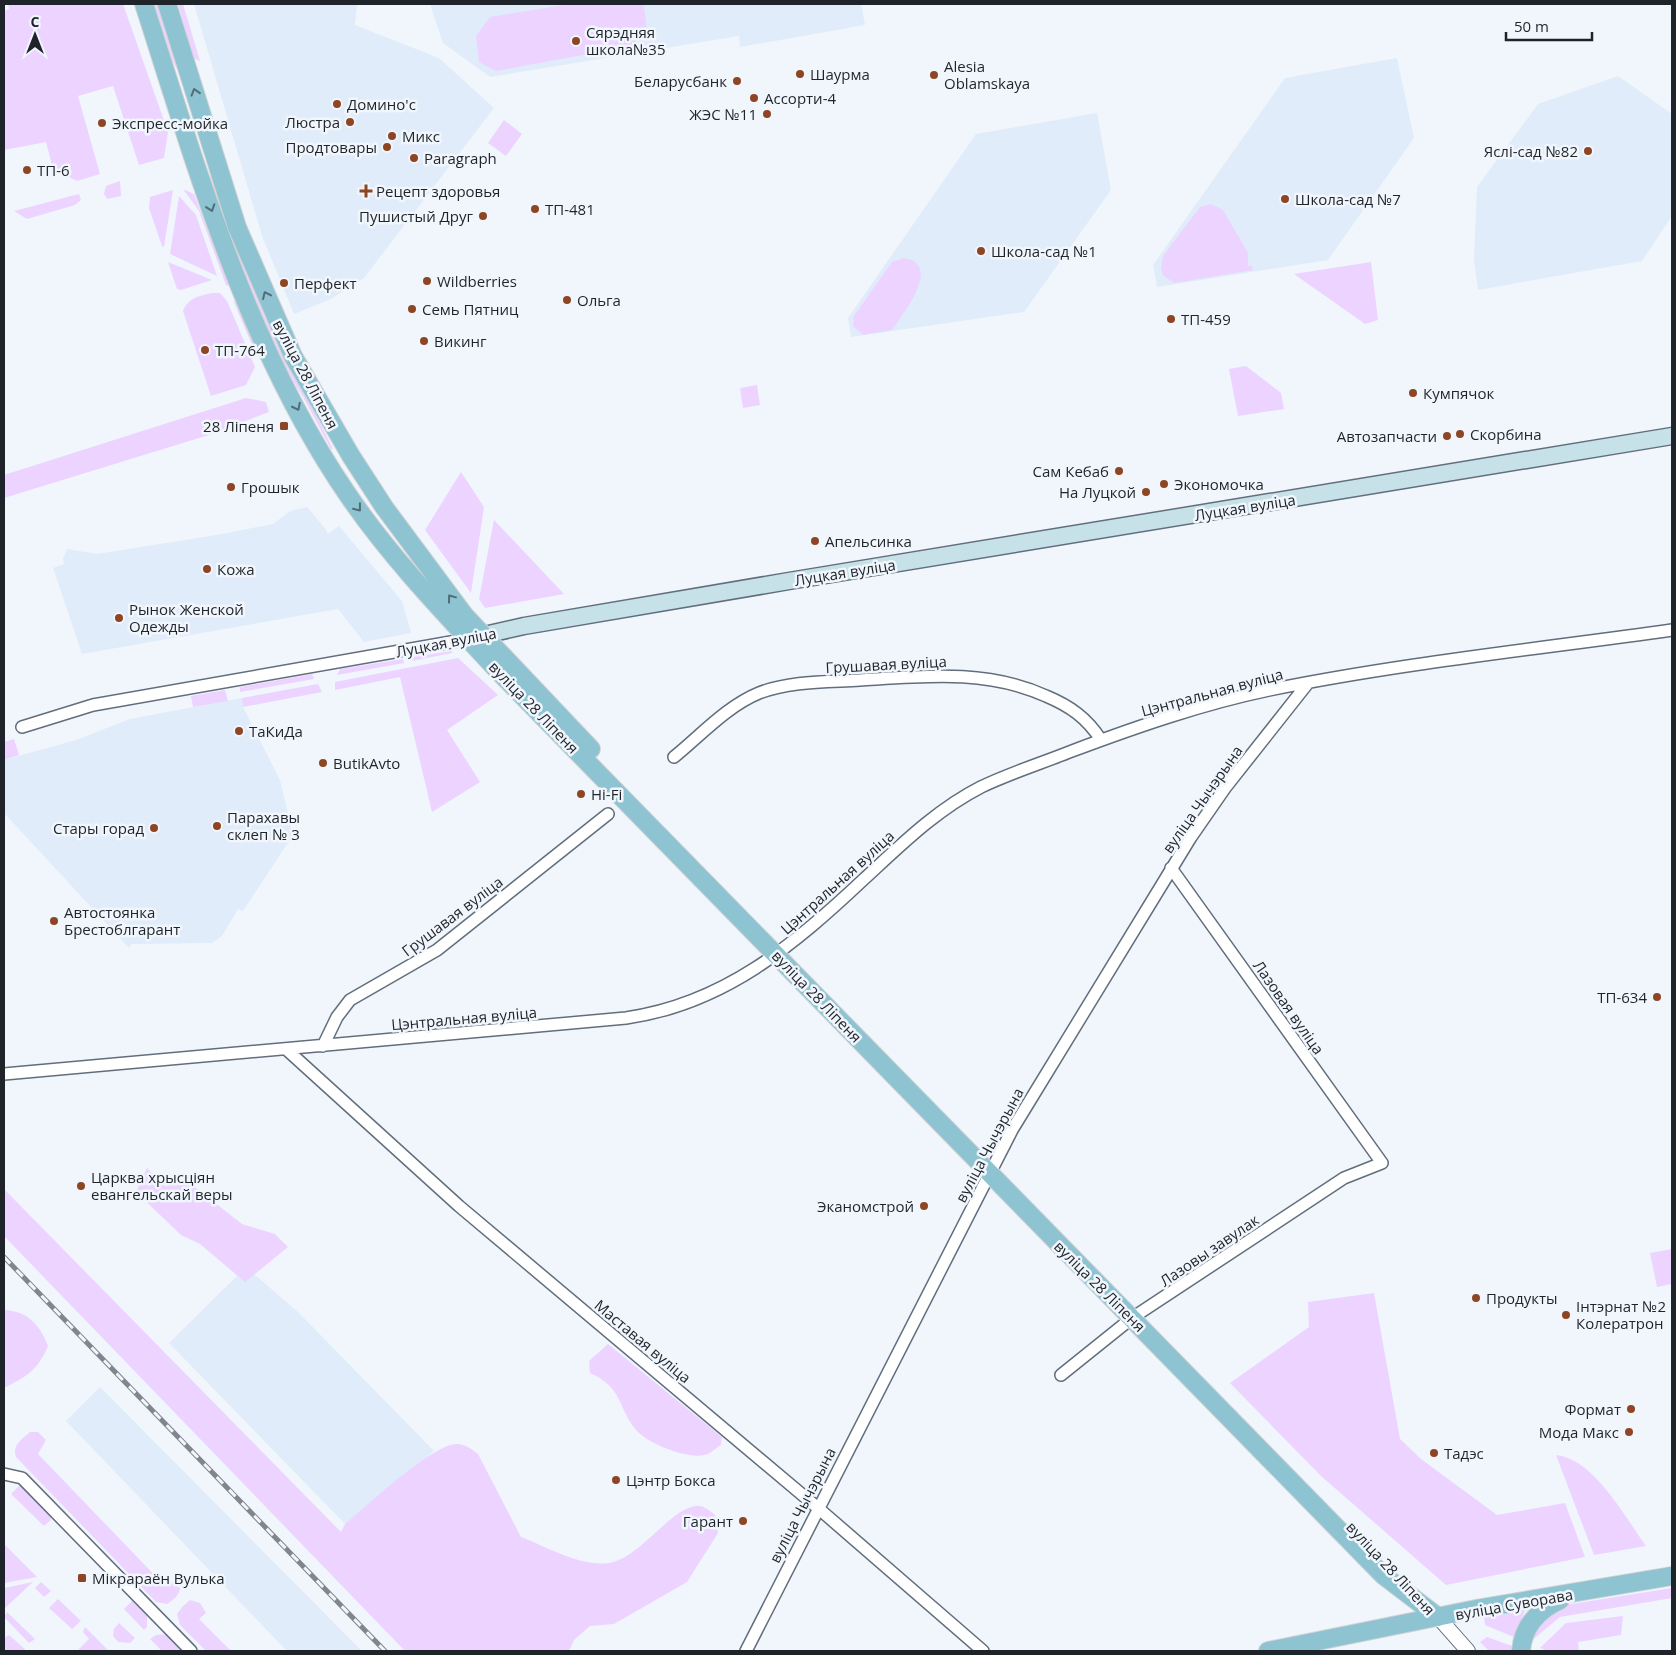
<svg xmlns="http://www.w3.org/2000/svg" width="1676" height="1655" font-family="'Open Sans',sans-serif">
	<style>
		.built { fill: #e0ecf9 }
		.green { fill: #edd3ff }
		.lines { fill: none; stroke-linecap: round; stroke-linejoin: round }
		.minor-casing { stroke: #626e7c; stroke-width: 14 }
		.tertiary-casing { stroke: #626e7c; stroke-width: 16 }
		.secondary-casing { stroke: #626e7c; stroke-width: 19 }
		.primary-casing { stroke: #d2d3d4; stroke-width: 20 }
		.minor { stroke: #fff; stroke-width: 11 }
		.tertiary { stroke: #fff; stroke-width: 14 }
		.secondary { stroke: #c6e1e8; stroke-width: 16 }
		.primary { stroke: #8ec3d2; stroke-width: 18 }
		.rail-casing { stroke: #81868c; stroke-width: 5 }
		.rail { stroke: #f1f6fd; stroke-width: 3; stroke-dasharray: 9; stroke-linecap: butt }
		.oneway { stroke: #516c76 }
		.poi-dot { fill: #8d4523; stroke: #f1f6fd; stroke-width: 2 }
		.labels { text-anchor: middle; dominant-baseline: central; stroke-width: 5; stroke-linejoin: round; paint-order: stroke }
		.poi-label { font-size: 15px; fill: #1f242a; stroke: #f1f6fd; text-anchor: start }
		.street-label { font-size: 15px; fill: #1f242a; stroke: #f1f6fd }
	</style>
	<rect width="100%" height="100%" fill="#f1f6fd"/>
	<!-- built -->
	<path class="built" d="M 194,4 L 357,4 L 355,25 L 439,58 L 494,108 L 364,278 L 331,299 L 294,314 L 262,236 Z
		M 430,4 L 861,4 L 865,25 L 740,47 L 739,36 L 490,77 L 443,43 Z
		M 1397,58 L 1414,138 L 1328,260 L 1157,287 L 1153,265 L 1285,78 Z
		M 1618,76 L 1672,114 L 1672,216 L 1642,261 L 1478,290 L 1474,260 L 1477,187 L 1538,104 Z
		M 1097,113 L 1111,190 L 1024,312 L 851,337 L 848,318 L 976,134 Z
		M 307,507 L 324,527 L 328,534 L 339,526 L 402,601 L 411,633 L 364,642 L 338,609 L 82,654 L 53,568 L 64,564 L 63,559 L 67,549 L 97,554 L 216,535 L 273,524 L 290,511 Z
		M 242,698 L 243,707 L 280,780 L 293,835 L 243,911 L 238,909 L 222,936 L 212,943 L 131,944 L 129,948 L 4,813 L 4,760 L 76,740 L 130,719 Z
		M 246,1267 L 298,1312 L 434,1451 L 345,1524 L 169,1343 Z
		M 100,1387 L 362,1651 L 287,1651 L 66,1421 Z"/>
	<!-- green -->
	<path class="green" d="M 8,4 L 123,4 L 168,132 L 164,158 L 139,165 L 113,86 L 78,96 L 100,174 L 77,181 L 53,169 L 46,142 L 4,150 L 4,11 L 9,9 Z
		M 152,4 L 160,4 L 183,80 L 167,51 Z
		M 178,4 L 183,4 L 200,61 L 193,58 Z
		M 570,4 L 639,4 L 644,6 L 647,31 L 631,46 L 496,71 L 479,62 L 476,36 L 490,17 Z
		M 504,120 L 522,134 L 506,156 L 488,143 Z
		M 209,176 L 212,177 L 230,230 L 252,286 L 333,449 L 331,449 L 303,397 L 282,364 L 248,287 Z
		M 120,181 L 121,196 L 107,199 L 104,194 L 106,186 Z
		M 183,189 L 194,194 L 229,286 L 226,285 L 199,211 Z
		M 173,190 L 164,247 L 162,246 L 149,208 L 150,197 Z
		M 79,194 L 81,200 L 75,205 L 27,219 L 14,211 Z
		M 179,196 L 196,215 L 217,276 L 170,254 Z
		M 1211,204 L 1223,210 L 1248,253 L 1248,266 L 1252,266 L 1253,270 L 1174,283 L 1163,275 L 1161,269 L 1163,256 L 1200,207 Z
		M 904,258 C 944,264 901,316 892,330 L 863,335 L 853,326 L 854,316 L 892,262 Z
		M 168,262 L 212,280 L 181,290 L 177,289 Z
		M 1371,262 L 1378,320 L 1365,324 L 1294,274 Z
		M 212,293 L 220,293 L 227,301 L 255,367 L 246,385 L 211,396 L 183,311 C 188,298 199,296 212,293 Z
		M 233,300 L 238,305 L 258,351 L 255,352 Z
		M 1246,366 L 1281,393 L 1284,409 L 1238,416 L 1229,369 Z
		M 757,385 L 760,405 L 743,408 L 740,388 Z
		M 246,398 L 266,402 L 269,412 L 212,434 L 4,498 L 4,475 Z
		M 461,472 L 484,507 L 471,593 L 425,530 Z
		M 494,520 L 564,594 L 485,608 L 479,599 Z
		M 452,651 L 452,653 L 412,661 L 412,657 Z
		M 458,658 L 498,695 L 447,730 L 480,782 L 432,812 L 400,677 L 335,690 L 335,682 Z
		M 403,659 L 404,663 L 337,675 L 340,669 Z
		M 312,674 L 314,679 L 240,692 L 240,687 Z
		M 318,684 L 322,692 L 243,707 L 242,698 Z
		M 225,690 L 228,701 L 193,707 L 191,696 Z
		M 14,739 L 19,755 L 4,760 L 4,742 Z
		M 147,1168 L 165,1186 L 187,1181 L 242,1224 L 275,1234 L 288,1247 L 245,1282 L 200,1244 L 181,1235 L 136,1192 Z
		M 4,1189 L 341,1532 L 345,1524 C 366,1507 434,1442 458,1444 C 466,1445 472,1449 478,1454 L 521,1537 C 547,1547 581,1567 609,1563 C 640,1558 669,1510 695,1506 C 703,1505 709,1510 715,1515 L 718,1533 L 687,1582 L 614,1624 L 590,1626 L 574,1640 L 569,1651 L 405,1651 L 4,1236 Z
		M 1672,1249 L 1672,1284 L 1657,1287 L 1650,1253 Z
		M 1374,1293 L 1400,1439 L 1421,1459 L 1497,1515 L 1565,1503 L 1585,1557 L 1446,1585 L 1321,1476 L 1230,1383 L 1309,1327 L 1308,1302 Z
		M 4,1310 C 28,1311 40,1325 48,1346 C 38,1370 26,1377 4,1388 Z
		M 608,1344 L 722,1437 L 721,1445 C 716,1448 710,1454 704,1455 C 687,1459 649,1444 637,1431 C 617,1408 624,1388 590,1373 L 589,1361 Z
		M 30,1432 L 38,1432 L 46,1440 L 38,1454 L 166,1587 L 174,1582 L 180,1588 C 179,1596 174,1599 167,1604 L 156,1602 L 16,1457 C 12,1445 21,1440 30,1432 Z
		M 1556,1455 C 1594,1459 1625,1517 1646,1546 L 1594,1555 Z
		M 20,1485 L 50,1515 L 51,1520 L 44,1526 L 11,1494 Z
		M 4,1544 L 37,1577 L 4,1583 Z
		M 33,1582 L 4,1609 L 4,1588 Z
		M 41,1582 L 51,1591 L 44,1597 L 35,1588 Z
		M 1672,1588 L 1672,1598 L 1560,1617 L 1530,1642 L 1535,1622 L 1565,1605 Z
		M 58,1599 L 81,1621 L 72,1629 L 49,1608 Z
		M 133,1600 L 147,1614 L 147,1627 L 144,1630 L 124,1609 Z
		M 190,1600 L 200,1603 L 206,1613 L 199,1619 L 231,1651 L 206,1651 L 180,1625 L 177,1614 L 182,1607 Z
		M 1525,1611 L 1514,1637 L 1485,1625 L 1484,1618 Z
		M 7,1612 L 35,1639 L 29,1643 L 4,1617 Z
		M 1623,1616 L 1621,1635 L 1578,1642 L 1579,1651 L 1548,1651 L 1540,1648 L 1566,1623 Z
		M 119,1623 L 135,1638 L 130,1643 L 118,1642 L 113,1636 L 114,1629 Z
		M 85,1627 L 109,1651 L 77,1651 L 89,1639 L 83,1632 Z
		M 166,1634 L 183,1651 L 162,1651 L 150,1639 L 156,1635 Z
		M 9,1635 L 27,1651 L 4,1651 L 4,1638 Z
		M 1487,1637 L 1512,1646 L 1512,1651 L 1489,1651 L 1480,1642 Z"/>
	<g class="lines">
		<!-- minor casing -->
		<g class="minor-casing">
			<path id="minor" d="M 22,727 L 93,705 L 468,639
				M 674,757 C 700,736 727,706 759,693 C 790,681 827,682 860,680 C 924,676 987,669 1046,696 C 1070,706 1087,718 1101,740
				M 323,1046 L 337,1017 L 350,1000 L 437,950 L 608,814
				M 286,1049 L 459,1206 L 818,1508 L 983,1651
				M 4,1074 L 626,1018 C 724,1004 794,945 864,879 C 901,845 936,810 981,787 C 1010,773 1042,763 1072,751 C 1136,727 1202,704 1269,690 C 1402,663 1538,649 1672,630
				M 1061,1375 L 1132,1318 L 1344,1178 L 1382,1163 L 1171,868
				M 4,1474 L 22,1478 L 191,1651
				M 746,1651 L 1012,1130 L 1191,837 L 1225,788 L 1308,683"/>
		</g>
		<!-- tertiary casing -->
		<g class="tertiary-casing">
			<path id="tertiary" d="M 1438,1617 L 1468,1651"/>
		</g>
		<!-- secondary casing -->
		<g class="secondary-casing">
			<path id="secondary" d="M 471,638 L 524,626 L 789,581 L 1672,436"/>
		</g>
		<!-- primary casing -->
		<g class="primary-casing">
			<path id="primary" d="M 144,4 C 198,172 247,348 348,495 C 391,558 446,615 498,671 L 1383,1575 L 1438,1617
				M 167,4 L 237,227 L 293,356 L 351,456 L 384,507 L 465,616 L 591,749
				M 1268,1651 L 1476,1609 L 1672,1576
				M 1521,1651 C 1523,1626 1538,1610 1560,1600"/>
		</g>
		<!-- minor -->
		<use href="#minor" class="minor"/>
		<!-- tertiary -->
		<use href="#tertiary" class="tertiary"/>
		<!-- secondary -->
		<use href="#secondary" class="secondary"/>
		<!-- primary -->
		<use href="#primary" class="primary"/>
		<!-- rail casing -->
		<g class="rail-casing">
			<path id="rail" d="M 4,1257 L 385,1651"/>
		</g>
		<!-- rail -->
		<use href="#rail" class="rail"/>
	</g>
	<!-- one-way arrows -->
	<defs><path id="oneway-chevron" d="M-2-3.5L2.5 0L-2 3.5" fill="none" stroke-width="1.6" stroke-linecap="round" stroke-linejoin="round" transform="scale(1.25)"/></defs>
	<g class="oneway">
		<use href="#oneway-chevron" transform="translate(195 92) rotate(-107)"/>
		<use href="#oneway-chevron" transform="translate(211 208) rotate(71)"/>
		<use href="#oneway-chevron" transform="translate(266 295) rotate(-115)"/>
		<use href="#oneway-chevron" transform="translate(297 407) rotate(63)"/>
		<use href="#oneway-chevron" transform="translate(358 508) rotate(52)"/>
		<use href="#oneway-chevron" transform="translate(451 598) rotate(-127)"/>
	</g>
	<!-- markers -->
	<g class="poi-dot">
		<circle cx="576" cy="41" r="5"/>
		<circle cx="800" cy="74" r="5"/>
		<circle cx="934" cy="75" r="5"/>
		<circle cx="737" cy="81" r="5"/>
		<circle cx="754" cy="98" r="5"/>
		<circle cx="337" cy="104" r="5"/>
		<circle cx="767" cy="114" r="5"/>
		<circle cx="350" cy="122" r="5"/>
		<circle cx="102" cy="123" r="5"/>
		<circle cx="392" cy="136" r="5"/>
		<circle cx="387" cy="147" r="5"/>
		<circle cx="1588" cy="151" r="5"/>
		<circle cx="414" cy="158" r="5"/>
		<circle cx="27" cy="170" r="5"/>
		<path d="M363.5 183.5h5v5h5v5h-5v5h-5v-5h-5v-5h5z"/>
		<circle cx="1285" cy="199" r="5"/>
		<circle cx="535" cy="209" r="5"/>
		<circle cx="483" cy="216" r="5"/>
		<circle cx="981" cy="251" r="5"/>
		<circle cx="427" cy="281" r="5"/>
		<circle cx="284" cy="283" r="5"/>
		<circle cx="567" cy="300" r="5"/>
		<circle cx="412" cy="309" r="5"/>
		<circle cx="1171" cy="319" r="5"/>
		<circle cx="424" cy="341" r="5"/>
		<circle cx="205" cy="350" r="5"/>
		<circle cx="1413" cy="393" r="5"/>
		<rect x="279" y="421" width="10" height="10" rx="2.5"/>
		<circle cx="1460" cy="434" r="5"/>
		<circle cx="1447" cy="436" r="5"/>
		<circle cx="1119" cy="471" r="5"/>
		<circle cx="1164" cy="484" r="5"/>
		<circle cx="231" cy="487" r="5"/>
		<circle cx="1146" cy="492" r="5"/>
		<circle cx="815" cy="541" r="5"/>
		<circle cx="207" cy="569" r="5"/>
		<circle cx="119" cy="618" r="5"/>
		<circle cx="239" cy="731" r="5"/>
		<circle cx="323" cy="763" r="5"/>
		<circle cx="581" cy="794" r="5"/>
		<circle cx="217" cy="826" r="5"/>
		<circle cx="154" cy="828" r="5"/>
		<circle cx="54" cy="921" r="5"/>
		<circle cx="1657" cy="997" r="5"/>
		<circle cx="81" cy="1186" r="5"/>
		<circle cx="924" cy="1206" r="5"/>
		<circle cx="1476" cy="1298" r="5"/>
		<circle cx="1566" cy="1315" r="5"/>
		<circle cx="1631" cy="1409" r="5"/>
		<circle cx="1629" cy="1432" r="5"/>
		<circle cx="1434" cy="1453" r="5"/>
		<circle cx="616" cy="1480" r="5"/>
		<circle cx="743" cy="1521" r="5"/>
		<rect x="77" y="1573" width="10" height="10" rx="2.5"/>
	</g>
	<g class="labels">
		<!-- poi labels -->
		<g class="poi-label">
			<text x="586" y="32">Сярэдняя<tspan x="586" dy="17">школа№35</tspan></text>
			<text x="944" y="66">Alesia<tspan x="944" dy="17">Oblamskaya</tspan></text>
			<text x="810" y="74">Шаурма</text>
			<text x="727" y="81" text-anchor="end">Беларусбанк</text>
			<text x="764" y="98">Ассорти-4</text>
			<text x="347" y="104">Домино'c</text>
			<text x="757" y="114" text-anchor="end">ЖЭС №11</text>
			<text x="340" y="122" text-anchor="end">Люстра</text>
			<text x="112" y="123">Экспресс-мойка</text>
			<text x="402" y="136">Микс</text>
			<text x="377" y="147" text-anchor="end">Продтовары</text>
			<text x="1578" y="151" text-anchor="end">Яслі-сад №82</text>
			<text x="424" y="158">Paragraph</text>
			<text x="37" y="170">ТП-6</text>
			<text x="376" y="191">Рецепт здоровья</text>
			<text x="1295" y="199">Школа-сад №7</text>
			<text x="545" y="209">ТП-481</text>
			<text x="473" y="216" text-anchor="end">Пушистый Друг</text>
			<text x="991" y="251">Школа-сад №1</text>
			<text x="437" y="281">Wildberries</text>
			<text x="294" y="283">Перфект</text>
			<text x="577" y="300">Ольга</text>
			<text x="422" y="309">Семь Пятниц</text>
			<text x="1181" y="319">ТП-459</text>
			<text x="434" y="341">Викинг</text>
			<text x="215" y="350">ТП-764</text>
			<text x="1423" y="393">Кумпячок</text>
			<text x="274" y="426" text-anchor="end">28 Ліпеня</text>
			<text x="1470" y="434">Скорбина</text>
			<text x="1437" y="436" text-anchor="end">Автозапчасти</text>
			<text x="1109" y="471" text-anchor="end">Сам Кебаб</text>
			<text x="1174" y="484">Экономочка</text>
			<text x="241" y="487">Грошык</text>
			<text x="1136" y="492" text-anchor="end">На Луцкой</text>
			<text x="825" y="541">Апельсинка</text>
			<text x="217" y="569">Кожа</text>
			<text x="129" y="609">Рынок Женской<tspan x="129" dy="17">Одежды</tspan></text>
			<text x="249" y="731">ТаКиДа</text>
			<text x="333" y="763">ButikAvto</text>
			<text x="591" y="794">Hi-Fi</text>
			<text x="227" y="817">Парахавы<tspan x="227" dy="17">склеп № 3</tspan></text>
			<text x="144" y="828" text-anchor="end">Стары горад</text>
			<text x="64" y="912">Автостоянка<tspan x="64" dy="17">Брестоблгарант</tspan></text>
			<text x="1647" y="997" text-anchor="end">ТП-634</text>
			<text x="91" y="1177">Царква хрысціян<tspan x="91" dy="17">евангельскай веры</tspan></text>
			<text x="914" y="1206" text-anchor="end">Эканомстрой</text>
			<text x="1486" y="1298">Продукты</text>
			<text x="1576" y="1306">Інтэрнат №2<tspan x="1576" dy="17">Колератрон</tspan></text>
			<text x="1621" y="1409" text-anchor="end">Формат</text>
			<text x="1619" y="1432" text-anchor="end">Мода Макс</text>
			<text x="1444" y="1453">Тадэс</text>
			<text x="626" y="1480">Цэнтр Бокса</text>
			<text x="733" y="1521" text-anchor="end">Гарант</text>
			<text x="92" y="1578">Мікрараён Вулька</text>
		</g>
		<!-- street labels -->
		<g class="street-label">
			<text transform="translate(306 374) rotate(62)">вуліца 28 Ліпеня</text>
			<text transform="translate(1245 507) rotate(-9)">Луцкая вуліца</text>
			<text transform="translate(845 572) rotate(-9)">Луцкая вуліца</text>
			<text transform="translate(446 642) rotate(-11)">Луцкая вуліца</text>
			<text transform="translate(886 664) rotate(-3)">Грушавая вуліца</text>
			<text transform="translate(1212 692) rotate(-15)">Цэнтральная вуліца</text>
			<text transform="translate(534 707) rotate(46)">вуліца 28 Ліпеня</text>
			<text transform="translate(1202 799) rotate(-55)">вуліца Чычэрына</text>
			<text transform="translate(837 882) rotate(-42)">Цэнтральная вуліца</text>
			<text transform="translate(452 916) rotate(-37)">Грушавая вуліца</text>
			<text transform="translate(817 996) rotate(46)">вуліца 28 Ліпеня</text>
			<text transform="translate(1289 1007) rotate(55)">Лазовая вуліца</text>
			<text transform="translate(464 1018) rotate(-5)">Цэнтральная вуліца</text>
			<text transform="translate(989 1145) rotate(-62)">вуліца Чычэрына</text>
			<text transform="translate(1209 1250) rotate(-34)">Лазовы завулак</text>
			<text transform="translate(1100 1286) rotate(45)">вуліца 28 Ліпеня</text>
			<text transform="translate(643 1341) rotate(40)">Маставая вуліца</text>
			<text transform="translate(802 1505) rotate(-63)">вуліца Чычэрына</text>
			<text transform="translate(1391 1568) rotate(47)">вуліца 28 Ліпеня</text>
			<text transform="translate(1514 1604) rotate(-10)">вуліца Суворава</text>
		</g>
	</g>
	<!-- border -->
	<rect width="1676" height="1655" fill="none" stroke="#1f242a" stroke-width="10"/>
	<!-- north arrow -->
	<g transform="translate(35 35)" stroke="#f1f6fd" stroke-width="4" paint-order="stroke">
	<path d="M0-4L9 19L0 12L-9 19Z" fill="#1f242a"/>
	<text y="-8" font-size="14" font-weight="bold" text-anchor="middle" fill="#1f242a">С</text>
	</g>
	<!-- scale -->
	<path d="M1506 32v8h86v-8" fill="none" stroke="#1f242a" stroke-width="2.5"/>
	<text x="1514" y="32" font-size="15" fill="#1f242a" stroke="#f1f6fd" stroke-width="4" paint-order="stroke">50 m</text>
</svg>
